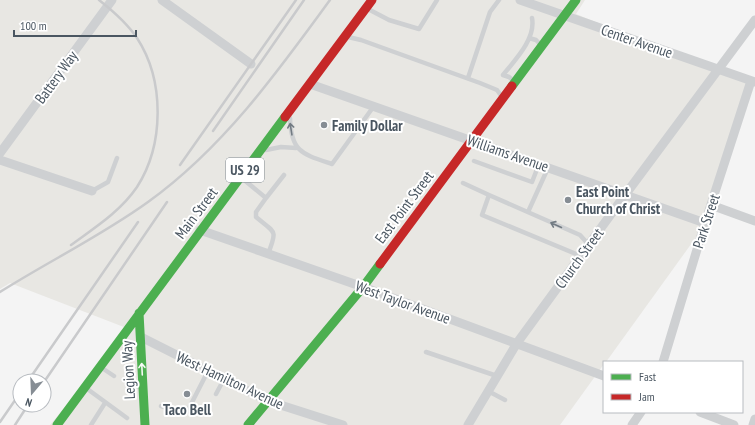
<svg xmlns="http://www.w3.org/2000/svg" width="755" height="425" font-family="'PT Sans Narrow',sans-serif">
	<style>
		.commercial { fill: #e8e7e3 }
		.lines { fill: none; stroke-linecap: round; stroke-linejoin: round }
		.lane { stroke: #ced0d2; stroke-width: 4.5 }
		.street { stroke: #ced0d2; stroke-width: 9 }
		.fast { stroke: #4caf50; stroke-width: 9 }
		.jam { stroke: #c62828; stroke-width: 9 }
		.rail { stroke: #c9cacc; stroke-width: 2.5 }
		.oneway { stroke: #727b83 }
		.oneway2 { stroke: #f6fbf6 }
		.poi-dot { fill: #868d94; stroke: #fff; stroke-width: 1.5 }
		.labels { text-anchor: middle; dominant-baseline: central; stroke-width: 4; stroke-linejoin: round; paint-order: stroke }
		.shield { fill: #fff; stroke: #808990; stroke-width: 1 }
		.shield-label { font-size: 14px; font-weight: bold; fill: #4a5661 }
		.street-label { font-size: 15px; fill: #4a5661; stroke: #fff }
		.poi-label { font-size: 15px; font-weight: bold; fill: #4a5661; stroke: #fff; text-anchor: start }
	</style>
	<rect width="100%" height="100%" fill="#f4f4f4"/>
	<!-- commercial -->
	<path class="commercial" d="M 0,0 L 585,0 L 576,14 L 748,84 L 707,222 L 606,362 L 604,362 L 604,364 L 560,425 L 50,425 L 129,329 L 10,283 L 0,289 Z"/>
	<g class="lines">
		<!-- lane -->
		<path class="lane" d="M 368,9 L 389,20 L 419,29 L 437,0
			M 348,37 L 361,40 L 480,83 L 497,90 L 502,97
			M 529,38 L 536,40 L 541,45
			M 468,78 L 490,12 L 499,0
			M 515,82 L 509,77 L 503,75 C 515,60 536,39 532,18
			M 290,118 C 291,152 302,154 332,164 L 374,106
			M 266,150 L 281,147 L 296,148
			M 474,161 L 532,182 L 539,164
			M 243,179 L 266,198 L 256,212 L 256,217 C 275,233 278,229 268,254
			M 463,183 L 489,195
			M 92,191 L 108,182 L 117,158
			M 266,198 L 284,175
			M 528,212 L 548,168
			M 581,256 L 482,215 L 489,195 L 580,235 L 589,245
			M 426,352 L 497,376
			M 102,368 L 114,376
			M 132,387 L 141,386
			M 86,388 L 127,418
			M 488,391 L 505,400
			M 216,394 L 224,379
			M 161,406 C 168,408 179,415 187,412 L 208,371
			M 91,425 L 105,403"/>
		<!-- street -->
		<path class="street" d="M 162,0 L 251,64
			M 520,0 L 755,82
			M 310,84 L 705,223
			M 0,153 L 112,0
			M 0,160 L 92,191
			M 711,205 L 755,221
			M 200,230 L 363,287 L 604,376
			M 141,337 L 268,401 L 343,425
			M 663,362 L 705,223 L 751,81
			M 700,412 L 734,425
			M 468,425 L 517,343 L 625,195 L 755,20
			M 632,425 L 641,412
			M 753,425 L 755,419"/>
		<!-- fast -->
		<path class="fast" d="M 512,86 L 576,0
			M 139,313 L 145,425
			M 57,425 L 285,117
			M 248,425 L 363,287 L 380,264"/>
		<!-- jam -->
		<path class="jam" d="M 285,117 L 372,0
			M 380,264 L 512,86"/>
		<!-- rail -->
		<path class="rail" d="M 213,131 L 304,0
			M 180,165 L 296,0
			M 71,245 C 94,228 120,212 137,187 C 164,145 165,81 137,38 C 127,23 113,11 99,0
			M 0,292 C 49,261 101,236 148,202 C 222,149 277,73 330,0
			M 28,381 L 138,222
			M 44,382 L 167,202
			M 0,422 L 20,393
			M 15,425 L 28,405"/>
	</g>
	<!-- one-way arrows -->
	<defs><path id="oneway-shaft" d="M-6 0H5M1.5-3L5.5 0L1.5 3" fill="none" stroke-width="1.6" stroke-linecap="round" stroke-linejoin="round"/></defs>
	<g class="oneway">
		<use href="#oneway-shaft" transform="translate(291 129) rotate(-99)"/>
		<use href="#oneway-shaft" transform="translate(556 225) rotate(-156)"/>
	</g>
	<use class="oneway2" href="#oneway-shaft" transform="translate(142 369) rotate(-93)"/>
	<!-- markers -->
	<g class="poi-dot">
		<circle cx="324" cy="125" r="4"/>
		<circle cx="568" cy="200" r="4"/>
		<circle cx="187" cy="394" r="4"/>
	</g>
	<g class="labels">
		<!-- shield labels -->
		<rect class="shield" x="226" y="158" width="38" height="24" rx="3"/>
		<g class="shield-label">
			<text x="245" y="170">US 29</text>
		</g>
		<!-- street labels -->
		<g class="street-label">
			<text transform="translate(637 41) rotate(19)">Center Avenue</text>
			<text transform="translate(56 77) rotate(-54)">Battery Way</text>
			<text transform="translate(508 153) rotate(19)">Williams Avenue</text>
			<text transform="translate(404 207) rotate(-53)">East Point Street</text>
			<text transform="translate(196 213) rotate(-53)">Main Street</text>
			<text transform="translate(706 221) rotate(-72)">Park Street</text>
			<text transform="translate(579 258) rotate(-54)">Church Street</text>
			<text transform="translate(403 302) rotate(20)">West Taylor Avenue</text>
			<text transform="translate(128 370) rotate(-93)">Legion Way</text>
			<text transform="translate(230 380) rotate(25)">West Hamilton Avenue</text>
		</g>
		<!-- poi labels -->
		<g class="poi-label">
			<text x="332" y="125">Family Dollar</text>
			<text x="576" y="191">East Point<tspan x="576" dy="17">Church of Christ</tspan></text>
			<text x="187" y="409" text-anchor="middle">Taco Bell</text>
		</g>
	</g>
	<!-- legend -->
	<rect x="603" y="361" width="140" height="52" fill="#ffffff" stroke="#b7bbc0"/>
	<rect x="611" y="374" width="20" height="6" fill="#4caf50" stroke="#b7bbc0"/>
	<text x="639" y="381" font-size="12" fill="#4a5661">Fast</text>
	<rect x="611" y="394" width="20" height="6" fill="#c62828" stroke="#b7bbc0"/>
	<text x="639" y="401" font-size="12" fill="#4a5661">Jam</text>
	<!-- north arrow -->
	<g transform="translate(32 393) rotate(199)"><circle r="19" fill="#ffffff" stroke="#b7bbc0"/>
	<path d="M0-3L7 15L0 10L-7 15Z" fill="#868d94"/>
	<text y="-6" font-size="11" font-weight="bold" text-anchor="middle" fill="#4a5661">N</text>
	</g>
	<!-- scale -->
	<path d="M14 30v6h122v-6" fill="none" stroke="#4a5661" stroke-width="2"/>
	<text x="20" y="30" font-size="12" fill="#4a5661" stroke="#ffffff" stroke-width="3" paint-order="stroke">100 m</text>
</svg>
